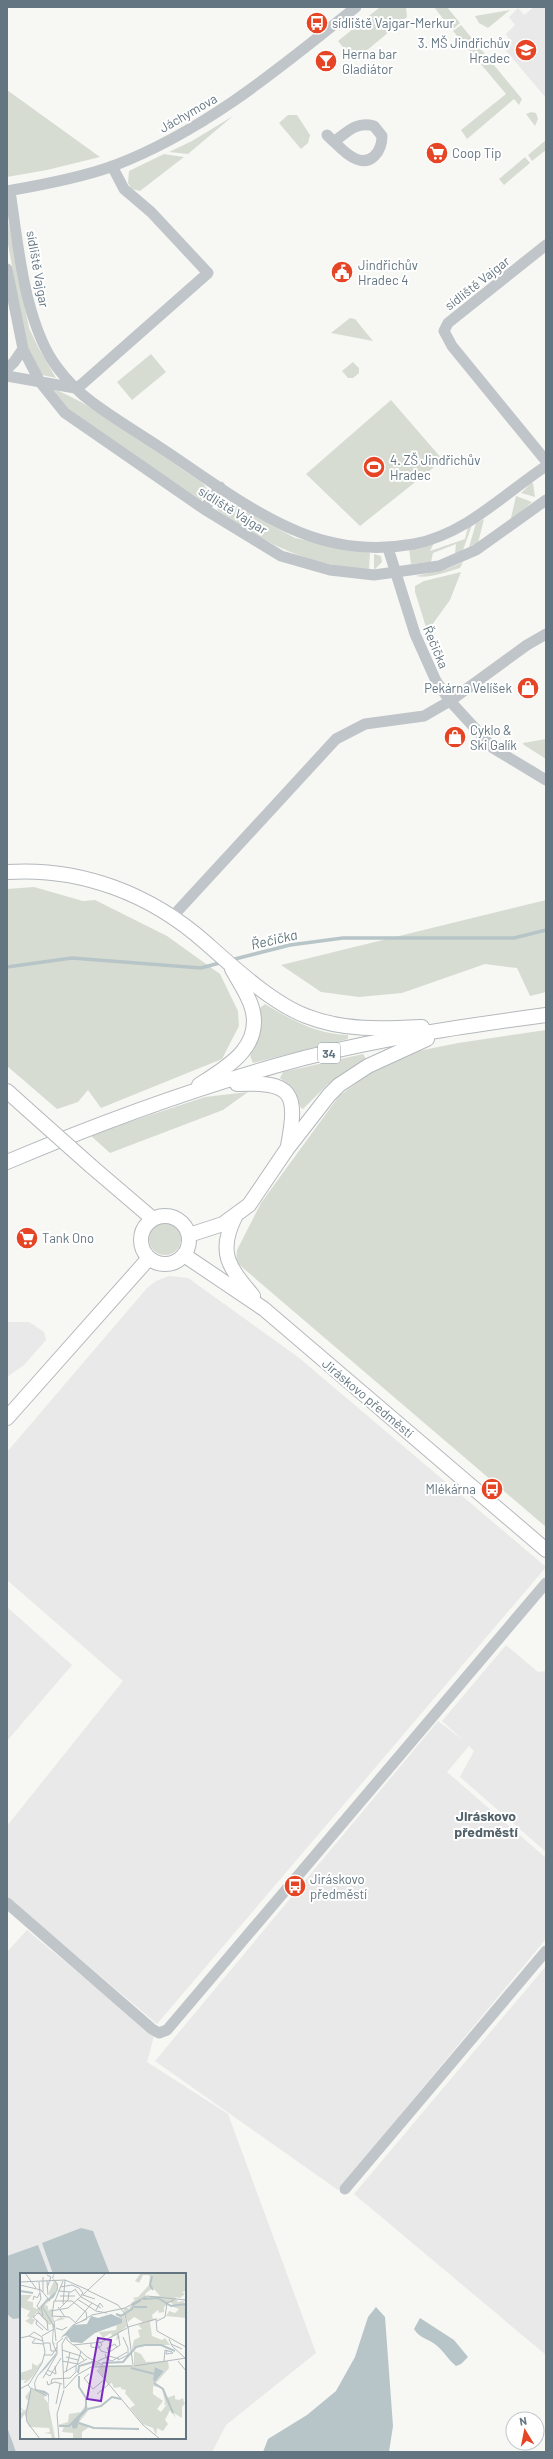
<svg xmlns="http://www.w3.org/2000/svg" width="553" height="2459" font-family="Barlow,sans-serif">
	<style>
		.built { fill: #e8e9e8; fill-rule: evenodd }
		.green { fill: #d7dcd3 }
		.water { fill: #b7c5c8 }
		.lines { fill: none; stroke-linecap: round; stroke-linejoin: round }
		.stream { stroke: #b7c5c8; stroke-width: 3.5 }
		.major-casing { stroke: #b4b9bd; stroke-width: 16 }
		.minor { stroke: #c0c5c9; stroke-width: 11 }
		.major { stroke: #fff; stroke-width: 14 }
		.major-bridge-casing { stroke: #b4b9bd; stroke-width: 16; stroke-linecap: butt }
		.major-bridge { stroke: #fff; stroke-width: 14 }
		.labels { text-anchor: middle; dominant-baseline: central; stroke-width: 4; stroke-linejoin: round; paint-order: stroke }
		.shield { fill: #fff; stroke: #919ea6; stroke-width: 1 }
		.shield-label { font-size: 12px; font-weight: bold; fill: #627580 }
		.poi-label { font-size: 13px; fill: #627580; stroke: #fff; text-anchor: start }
		.street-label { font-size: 13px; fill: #627580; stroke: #fff }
		.water-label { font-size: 14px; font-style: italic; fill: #5d757b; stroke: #fff }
		.neighbourhood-label { font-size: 14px; font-weight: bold; fill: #54626b; stroke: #fff }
		.inset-river { fill: none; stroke: #b7c5c8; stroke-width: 2 }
		.inset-road { fill: none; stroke: #b2bbbf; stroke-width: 1 }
		.view { fill: #7b2cbf; fill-opacity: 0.15; stroke: #7b2cbf; stroke-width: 2 }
		.inset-edge { fill: none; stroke: #627580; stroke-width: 2 }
	</style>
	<rect width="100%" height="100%" fill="#f7f7f4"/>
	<!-- built -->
	<path class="built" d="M 534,7 L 546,7 L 546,98 L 502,46 L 509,39 L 506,34 L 515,25 L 509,17 L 518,8 L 524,15 Z
		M 169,1276 L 188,1278 L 298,1357 L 546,1567 L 157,2024 L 7,1897 L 7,1826 L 123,1681 L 7,1580 L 7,1452 L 147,1288 L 156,1281 Z
		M 7,1322 L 29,1322 L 44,1332 L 46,1340 L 24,1365 L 7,1377 Z
		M 7,1607 L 72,1665 L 7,1741 Z
		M 506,1645 L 538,1672 L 546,1671 L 546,1852 L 460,1777 L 474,1751 L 469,1746 L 447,1772 L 546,1858 L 546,1939 L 338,2190 L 155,2061 L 438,1721 L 463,1740 L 442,1721 Z
		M 27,1930 L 154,2036 L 147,2062 L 228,2114 L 316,2353 L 226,2425 L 212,2452 L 7,2452 L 7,1952 ZM 21,2274 L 185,2274 L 185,2438 L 21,2438 Z
		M 546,1966 L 546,2355 L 354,2194 Z"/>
	<!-- green -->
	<path class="green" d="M 380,7 L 406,7 L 407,17 L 354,61 L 338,41 Z
		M 434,7 L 447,7 L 460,23 L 452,30 Z
		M 510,10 L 488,28 L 479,23 L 475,16 Z
		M 461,25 L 522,99 L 519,105 L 514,99 L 467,139 L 461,130 L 506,94 L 453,31 Z
		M 7,90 L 100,157 L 47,170 L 7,177 Z
		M 531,112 L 536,113 L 538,119 L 535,126 L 526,114 Z
		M 288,115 L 297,115 L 310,135 L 308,143 L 301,149 L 279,123 Z
		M 233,116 L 188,154 L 169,152 L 192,141 Z
		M 546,140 L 546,150 L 532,161 L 528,155 Z
		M 164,154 L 184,157 L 140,191 L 132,189 L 128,183 L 129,171 Z
		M 525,157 L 530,163 L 504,185 L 499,179 Z
		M 7,216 L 29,328 L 39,349 L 56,378 L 42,375 L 25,341 L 7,238 Z
		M 350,318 L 355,319 L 373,341 L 331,333 Z
		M 151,354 L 166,372 L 132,400 L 117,382 Z
		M 353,362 L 359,368 L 359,373 L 353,378 L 348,378 L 342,371 Z
		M 52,388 C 102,409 155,451 201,482 C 208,487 211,496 201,500 L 72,413 Z
		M 391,400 L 443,460 L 360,526 L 306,474 Z
		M 531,483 L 533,483 L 535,497 L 521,493 Z
		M 516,496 L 532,502 L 510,522 Z
		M 224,499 L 295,538 L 370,553 L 369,570 C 307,565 268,545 217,510 L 218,503 Z
		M 484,519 L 478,543 L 469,547 L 476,523 Z
		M 472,525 L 463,550 L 455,554 L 456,544 L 433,553 L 431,562 L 411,564 L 409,548 L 434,543 L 430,551 L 465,539 L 468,527 Z
		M 374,554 L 381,556 L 382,562 L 374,570 Z
		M 463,562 L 460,568 C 447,572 428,579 416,576 L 449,568 Z
		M 461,572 L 450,600 L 429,629 L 426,627 L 415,592 L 415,586 L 424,581 Z
		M 546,739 L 546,759 L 524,745 L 523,743 Z
		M 34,887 L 83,901 L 95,900 L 167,936 L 220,974 L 238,1011 L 239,1026 L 222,1059 L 101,1108 L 88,1090 L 78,1102 L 57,1109 L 7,1066 L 7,889 Z
		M 546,900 L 546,992 L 530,996 L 517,968 L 485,964 L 402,993 L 359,997 L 321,992 L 281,965 Z
		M 265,1004 C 291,1020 317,1034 348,1035 L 348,1039 L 253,1063 L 250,1056 L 262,1023 L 260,1008 Z
		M 546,1030 L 546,1527 L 236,1262 L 237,1250 L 261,1203 L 339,1096 L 374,1070 L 418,1051 L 458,1043 Z
		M 363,1054 L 366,1059 L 327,1085 L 303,1109 L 301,1108 L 292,1088 L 280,1078 L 283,1072 Z
		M 248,1092 L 223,1110 L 110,1153 L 90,1135 L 205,1097 Z
		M149 1239a16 16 0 1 1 32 0a16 16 0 1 1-32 0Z"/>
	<!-- water -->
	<path class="water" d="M 81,2228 L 93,2231 L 110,2274 L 53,2274 L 42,2243 Z
		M 38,2245 L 49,2274 L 21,2274 L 21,2318 L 13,2319 L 7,2314 L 7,2256 Z
		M 376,2307 L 385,2317 L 393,2426 L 389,2452 L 263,2452 L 268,2439 L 307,2415 L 336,2391 L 355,2357 L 368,2317 Z
		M 420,2318 L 454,2340 L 468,2357 L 461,2364 L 456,2366 C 448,2360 444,2351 436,2345 C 429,2339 419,2338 414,2329 Z
		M 7,2427 L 16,2452 L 7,2452 Z"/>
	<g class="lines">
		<!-- stream -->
		<path class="stream" d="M 231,960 L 290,945 L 343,938 L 514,938 L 546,930
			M 7,967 L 72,958 L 201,968 L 223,962"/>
		<!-- major casing -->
		<g class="major-casing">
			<path id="major" d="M 7,872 C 81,867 151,894 206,943 C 233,967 272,1003 306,1016 C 344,1031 382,1029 422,1027
				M 237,1084 C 293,1081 298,1093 288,1146
				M 199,1085 C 227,1067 263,1047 252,1008 C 248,994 239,982 232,969
				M 7,1091 L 27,1109
				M 7,1162 C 104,1121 202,1085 304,1058 C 383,1038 465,1026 546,1015
				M 91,1166 L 153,1219
				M141 1240a24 24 0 1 1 48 0a24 24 0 1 1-48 0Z
				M 235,1217 C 217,1253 229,1267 253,1296
				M 189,1235 L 223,1224 L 249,1205 L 287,1149 L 329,1095 L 339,1085 L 368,1066 L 427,1039
				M 184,1255 L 264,1309 L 546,1550
				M 7,1418 L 149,1258"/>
		</g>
		<!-- minor -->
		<path class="minor" d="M 327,135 L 329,137 C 337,144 345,154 354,158 C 371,167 382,151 382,136 L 374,126 C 356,121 347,132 334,142
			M 7,191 C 42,185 80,178 113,166 C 205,131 280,68 356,7
			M 10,191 C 18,243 23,308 49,355 C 57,369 71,385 83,395 C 107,415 136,431 161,448 C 205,477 250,512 299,532 C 336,547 375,551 414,544 C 466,534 504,494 546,466
			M 546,245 L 448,323 L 444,331 L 452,346 L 546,461
			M 7,269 L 23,349 L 40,382 L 65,413 L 204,509 L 281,556 L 330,570 L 374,575 L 439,566 L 476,550 L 546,500
			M 7,369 L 14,362 L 23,349
			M 7,376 L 75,388 L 81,385 L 208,273 L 151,212 L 124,189 L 112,166
			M 204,509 L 220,487
			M 388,548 L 415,634 L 436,681 L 450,701 L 493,748 L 546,780
			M 173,916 L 336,739 L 365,724 L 424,716 L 450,701 L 527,645 L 546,634
			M 7,1903 L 152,2029 L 159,2033 L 167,2030 L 546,1583
			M 345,2189 L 546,1951"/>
		<!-- major -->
		<use href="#major" class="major"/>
		<!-- major-bridge casing -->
		<g class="major-bridge-casing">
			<path id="major-bridge" d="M 27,1109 L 91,1166"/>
		</g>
		<!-- major-bridge -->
		<use href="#major-bridge" class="major-bridge"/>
	</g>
	<!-- icons -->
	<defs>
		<g id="bus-disc" transform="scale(1.15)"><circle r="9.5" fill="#e64525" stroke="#fff"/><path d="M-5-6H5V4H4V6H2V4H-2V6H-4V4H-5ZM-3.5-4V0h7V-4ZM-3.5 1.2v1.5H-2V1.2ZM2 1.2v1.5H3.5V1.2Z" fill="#fff"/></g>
		<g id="school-disc" transform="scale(1.15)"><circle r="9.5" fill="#e64525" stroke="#fff"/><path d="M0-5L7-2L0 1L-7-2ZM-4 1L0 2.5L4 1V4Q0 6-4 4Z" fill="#fff"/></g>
		<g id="bar-disc" transform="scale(1.15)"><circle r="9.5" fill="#e64525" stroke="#fff"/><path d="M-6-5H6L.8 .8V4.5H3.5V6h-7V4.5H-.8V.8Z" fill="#fff"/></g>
		<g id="supermarket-disc" transform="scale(1.15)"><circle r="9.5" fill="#e64525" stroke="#fff"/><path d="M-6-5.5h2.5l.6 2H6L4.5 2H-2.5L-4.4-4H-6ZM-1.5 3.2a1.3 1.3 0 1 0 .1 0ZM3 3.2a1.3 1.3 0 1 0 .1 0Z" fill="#fff"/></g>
		<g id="civic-disc" transform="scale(1.15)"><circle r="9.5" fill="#e64525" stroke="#fff"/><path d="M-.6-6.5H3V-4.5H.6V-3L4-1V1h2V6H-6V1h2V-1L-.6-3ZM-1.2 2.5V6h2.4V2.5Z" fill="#fff"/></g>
		<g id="stadium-disc" transform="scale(1.15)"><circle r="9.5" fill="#e64525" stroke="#fff"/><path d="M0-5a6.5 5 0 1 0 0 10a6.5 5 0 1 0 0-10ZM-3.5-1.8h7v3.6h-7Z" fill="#fff"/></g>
		<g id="shop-disc" transform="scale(1.15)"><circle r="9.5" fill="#e64525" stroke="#fff"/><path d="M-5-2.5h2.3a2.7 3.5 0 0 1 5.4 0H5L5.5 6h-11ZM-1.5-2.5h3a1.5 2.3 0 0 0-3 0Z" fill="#fff"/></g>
	</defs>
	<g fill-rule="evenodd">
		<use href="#bus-disc" x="317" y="23"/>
		<use href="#school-disc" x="526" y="50"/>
		<use href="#bar-disc" x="326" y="61"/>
		<use href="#supermarket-disc" x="437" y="153"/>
		<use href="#civic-disc" x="342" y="272"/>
		<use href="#stadium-disc" x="374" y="467"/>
		<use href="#shop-disc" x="528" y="688"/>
		<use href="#shop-disc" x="455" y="737"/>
		<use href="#supermarket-disc" x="27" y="1238"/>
		<use href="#bus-disc" x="492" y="1489"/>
		<use href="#bus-disc" x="295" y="1886"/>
	</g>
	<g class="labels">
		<!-- shield labels -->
		<rect class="shield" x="318" y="1043" width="22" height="20" rx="3"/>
		<g class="shield-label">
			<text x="329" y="1053">34</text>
		</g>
		<!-- poi labels -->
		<g class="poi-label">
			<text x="332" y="23">sídliště Vajgar-Merkur</text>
			<text x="510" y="43" text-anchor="end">3. MŠ Jindřichův<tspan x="510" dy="15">Hradec</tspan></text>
			<text x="342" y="54">Herna bar<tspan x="342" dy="15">Gladiátor</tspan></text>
			<text x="452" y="153">Coop Tip</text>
			<text x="358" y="265">Jindřichův<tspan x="358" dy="15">Hradec 4</tspan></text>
			<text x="390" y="460">4. ZŠ Jindřichův<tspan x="390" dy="15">Hradec</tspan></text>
			<text x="512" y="688" text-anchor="end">Pekárna Velíšek</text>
			<text x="470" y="730">Cyklo &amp;<tspan x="470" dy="15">Ski Galík</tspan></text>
			<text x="42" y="1238">Tank Ono</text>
			<text x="476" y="1489" text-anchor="end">Mlékárna</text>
			<text x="310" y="1879">Jiráskovo<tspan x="310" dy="15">předměstí</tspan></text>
		</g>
		<!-- street labels -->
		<g class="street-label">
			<text transform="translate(188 113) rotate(-30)">Jáchymova</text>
			<text transform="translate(38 269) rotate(80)">sídliště Vajgar</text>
			<text transform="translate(477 283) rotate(-38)">sídliště Vajgar</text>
			<text transform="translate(233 510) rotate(32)">sídliště Vajgar</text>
			<text transform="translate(436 647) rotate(67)">Řečička</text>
			<text transform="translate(368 1398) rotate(40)">Jiráskovo předměstí</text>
		</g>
		<!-- water labels -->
		<g class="water-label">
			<text transform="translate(274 939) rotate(-13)">Řečička</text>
		</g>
		<!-- neighbourhood labels -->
		<g class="neighbourhood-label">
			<text x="486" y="1815">Jiráskovo<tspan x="486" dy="16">předměstí</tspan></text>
		</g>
	</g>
	<!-- overview -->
	<g transform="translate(20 2273)">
		<rect width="166" height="166" fill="#f7f7f4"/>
		<path d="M 121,0 L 166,0 L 166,18 L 162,19 L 165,21 L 160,25 L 155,24 L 158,29 L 166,27 L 163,30 L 166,30 L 166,45 L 146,43 L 149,38 L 155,40 L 159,36 L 151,33 L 153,31 L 149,29 L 144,34 L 144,39 L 139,40 L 138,37 L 132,42 L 133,46 L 140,45 L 130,49 L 132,63 L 142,67 L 145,65 L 150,72 L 125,72 L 112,76 L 114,67 L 120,64 L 118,57 L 122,56 L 118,52 L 123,49 L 114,44 L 108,49 L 103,35 L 108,35 L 110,37 L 109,32 L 112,35 L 111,30 L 115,27 L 113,25 L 118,24 L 129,12 L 130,3 L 128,2 L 123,2 L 119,10 L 115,8 ZM 133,15 L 140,23 L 125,24 L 126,20 ZM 34,8 L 37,13 L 36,18 L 29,26 L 29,27 L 33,24 L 34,24 L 25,32 L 28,33 L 28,37 L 32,36 L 34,48 L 41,44 L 45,46 L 32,49 L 34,54 L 32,55 L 32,51 L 29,52 L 17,39 L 12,45 L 15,47 L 12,52 L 5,48 L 10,45 L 7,43 L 10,38 L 0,34 L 0,19 L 1,22 L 12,22 L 7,28 L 13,29 L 13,34 L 17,36 L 30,24 L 29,19 ZM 96,41 L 104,41 L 107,53 L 98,61 L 100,65 L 96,67 L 97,62 L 89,66 L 91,71 L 89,72 L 88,67 L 86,67 L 92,63 L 91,60 L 83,65 L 79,59 L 96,57 L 97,52 L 93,54 L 101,46 ZM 114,78 L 121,81 L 126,89 L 148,88 L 149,95 L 135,111 L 142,115 L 133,113 L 133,121 L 143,128 L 137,136 L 141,139 L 147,131 L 144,132 L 145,129 L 142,115 L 147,125 L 155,122 L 155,126 L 159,127 L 163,125 L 164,130 L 166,129 L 162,134 L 162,145 L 154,140 L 156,145 L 150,137 L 145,147 L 148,151 L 143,158 L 137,155 L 136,162 L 133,155 L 123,151 L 110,135 L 115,132 L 105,120 L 106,117 L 101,116 L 101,114 L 94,115 L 92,110 L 89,111 L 78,97 L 80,92 L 74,93 L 71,88 L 82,92 L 114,92 ZM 136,94 L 144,98 L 134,110 L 133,106 ZM 21,89 L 22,89 L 13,103 L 8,108 L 5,110 L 3,109 L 7,107 L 0,107 L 0,100 L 12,96 L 12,90 L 17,93 ZM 11,116 L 26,121 L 24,125 L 28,130 L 35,166 L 32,166 L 31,161 L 24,160 L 30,159 L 29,155 L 9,154 L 5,141 L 0,147 L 0,140 L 3,139 L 0,133 L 4,138 L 6,136 L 8,128 L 5,124 ZM 65,133 L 65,137 L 53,149 L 53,156 L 56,155 L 60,145 L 70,136 L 59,149 L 69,154 L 62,159 L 62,166 L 49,166 L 53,166 L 53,160 L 42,159 L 44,153 L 38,152 L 48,149 L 49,141 L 61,139 Z" fill="#d7dcd3" fill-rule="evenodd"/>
		<path d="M 35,0 L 33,5 L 38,11 L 38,16 L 34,24 L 26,29 L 23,34 L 34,52 L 33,68 L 34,71 L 36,69 L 34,72 L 37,78 L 36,82 L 26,95 L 18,103 L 15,110 L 16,116 L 25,118 L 29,121 L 28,137 L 36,166 L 28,138 L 28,122 L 15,117 L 14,110 L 17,103 L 36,80 L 32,69 L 33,53 L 22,34 L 25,29 L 36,18 L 37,13 L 32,4 ZM 91,41 L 102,46 L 102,50 L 75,60 L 62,70 L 51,69 L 47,62 L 40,65 L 54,52 L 67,51 L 71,43 L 78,45 ZM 135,94 L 144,98 L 134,110 L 133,106 ZM 66,129 L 68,137 L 60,145 L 57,155 L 53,156 L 51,150 L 67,136 Z" fill="#b7c5c8"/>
		<path class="inset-river" d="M 132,3 L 130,12 L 133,17M 0,18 L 13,20M 123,26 L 138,25 L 151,33 L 166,31M 114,34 L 127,34M 96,41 L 101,43 L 112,36 L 113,32 L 121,27M 82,90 L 103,89 L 116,74 L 125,72 L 141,72 L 155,78M 111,95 L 135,101M 58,100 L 59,93 L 73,89M 134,110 L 143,116 L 153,140M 68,136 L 81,133 L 92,124 L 101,126M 59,150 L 74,155 L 119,156M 39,153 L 49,153 L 66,136 L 66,125 L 59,114 L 59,103"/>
		<path class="inset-road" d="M 5,0 L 16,15M 27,2 L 31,4 L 27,15M 23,4 L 23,19M 27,8 L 28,22M 0,9 L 45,7 L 68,17M 0,12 L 21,17 L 30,28M 40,14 L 52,12 L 59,15 L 63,20 L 61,22M 55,16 L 61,24 L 81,35M 67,17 L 98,32 L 105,41 L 108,55M 68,17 L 86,0M 38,18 L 51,19 L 56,16M 20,20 L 21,26 L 17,33 L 20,37M 63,22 L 75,26M 40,23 L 55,23M 57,26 L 76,38 L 87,40M 13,27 L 14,23 L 17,25 L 20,20 L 19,9M 34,28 L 32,43 L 49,44 L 56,50M 34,28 L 52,28 L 66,39 L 67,45M 35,28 L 43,8M 43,31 L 45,7M 38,34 L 45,44M 40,35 L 48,27 L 49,19M 76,37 L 80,30 L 83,34M 31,38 L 48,35 L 67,18M 16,41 L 19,40 L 27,48 L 28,58M 16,42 L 13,44 L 27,57M 23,43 L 21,34 L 28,25M 67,46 L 53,52 L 47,59 L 47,67 L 53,72 L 82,69 L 107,55M 17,47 L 16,51 L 23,57M 34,48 L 36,68M 62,48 L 72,42 L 105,35 L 127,23 L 166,27M 137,48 L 145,44 L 147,30 L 154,27M 56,49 L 72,30M 108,54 L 136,46 L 137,58 L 166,74M 108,54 L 113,92M 36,55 L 42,57 L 47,54M 22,63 L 34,56M 0,65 L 9,63 L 23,68M 15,66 L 12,70 L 24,71M 149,66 L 152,73 L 165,85M 24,70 L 30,70 L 31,78 L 34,78M 71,70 L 71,74 L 78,75 L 82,72 L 80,69M 77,70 L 81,78 L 88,80 L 100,72 L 98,61M 151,71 L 162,76M 54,72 L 67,84M 42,77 L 61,83 L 64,87M 89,79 L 87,75 L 95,71 L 97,75M 85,81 L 87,86 L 92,88 L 107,79M 24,82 L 32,82 L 37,74M 46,84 L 58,87M 67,84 L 83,92M 98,87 L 108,82 L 108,75 L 103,64M 42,88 L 58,91M 78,88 L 89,83 L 99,86M 144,88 L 145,77 L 152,79 L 153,80 L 146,81 L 147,77M 158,88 L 166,98M 57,92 L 61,78M 114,93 L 166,85M 27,97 L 36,101 L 35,93M 77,97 L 123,152 L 140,166M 46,99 L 50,79M 25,100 L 30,103 L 41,85M 43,100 L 67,86M 69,101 L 64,105 L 73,116 L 85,106M 23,105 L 37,81 L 37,70 L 43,65M 27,108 L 28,112 L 35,109 L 42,111M 31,110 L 32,106 L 50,105 L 56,99 L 56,93M 8,112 L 11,116 L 6,142 L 7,149 L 20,166M 11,115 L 27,123M 45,115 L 57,102 L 71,94 L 112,93M 0,116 L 9,111 L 22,90 L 25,79 L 22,64 L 14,59 L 9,63M 44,116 L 42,71 L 46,64M 77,121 L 89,111M 36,131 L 40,111M 39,166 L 37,141 L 44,117"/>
		<path class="view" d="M 78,65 L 91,67 L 81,128 L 67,126 Z"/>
		<rect width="166" height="166" class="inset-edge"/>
	</g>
	<!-- border -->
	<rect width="553" height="2459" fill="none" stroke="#627580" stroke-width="16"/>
	<!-- north arrow -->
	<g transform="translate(525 2431) rotate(350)"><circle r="19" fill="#ffffff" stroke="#c0c8cc"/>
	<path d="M0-3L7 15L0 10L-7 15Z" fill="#e64525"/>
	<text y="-6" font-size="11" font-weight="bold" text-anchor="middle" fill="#627580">N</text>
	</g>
</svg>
